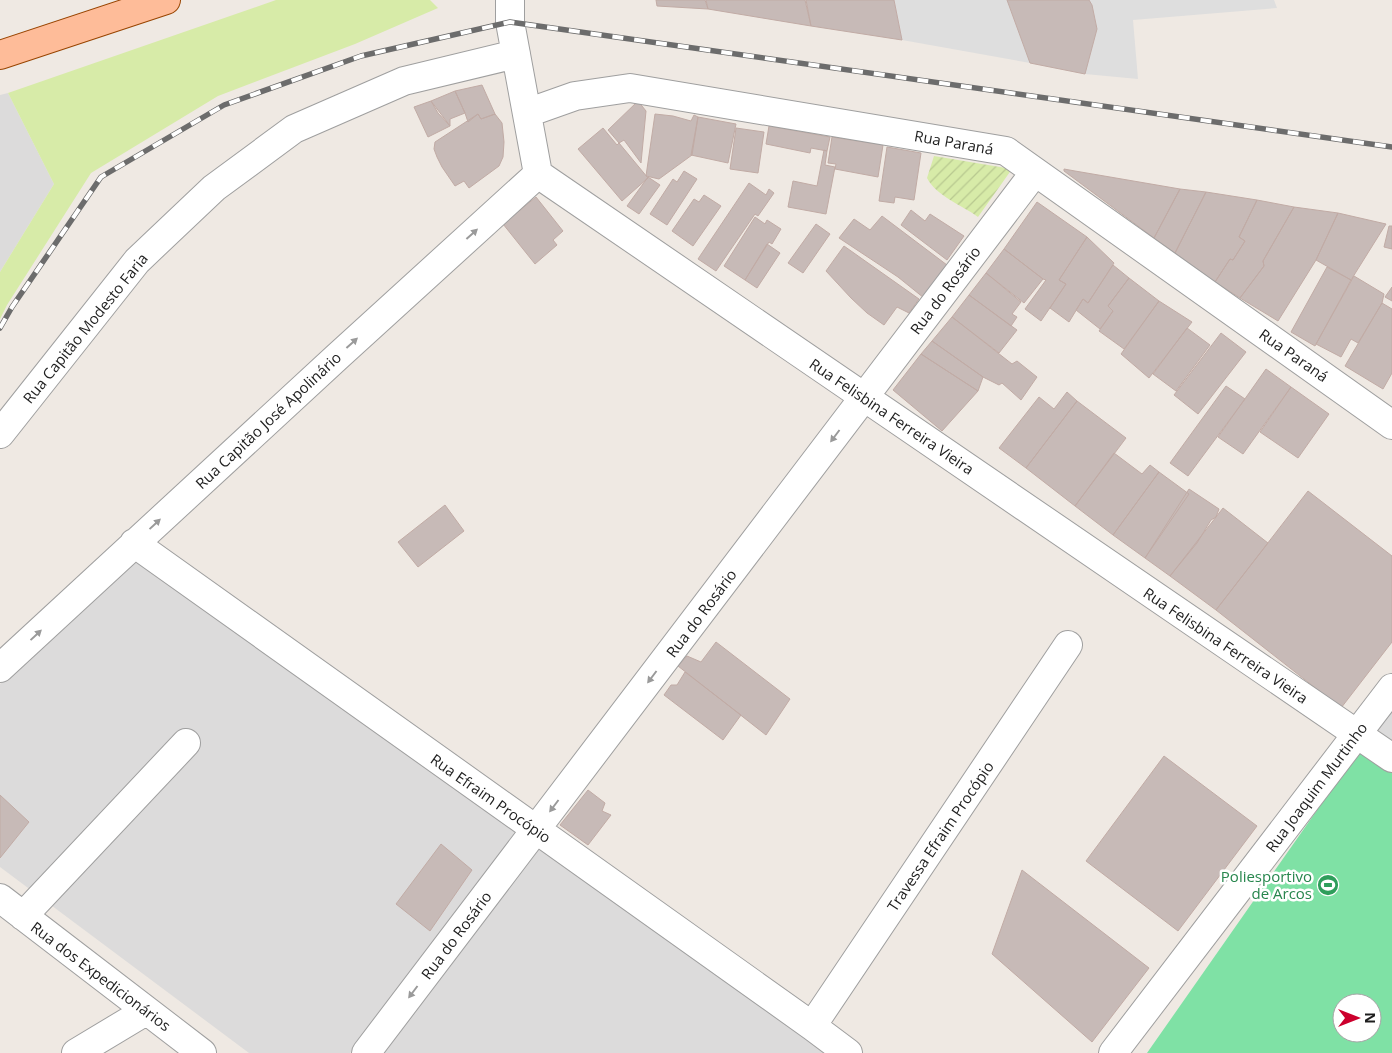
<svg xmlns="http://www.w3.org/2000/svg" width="1392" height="1053" font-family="'Open Sans',sans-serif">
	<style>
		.residential { fill: #dcdbdb }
		.grass { fill: #d7eba8 }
		.garden { fill: url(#garden-furrows) }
		.pitch { fill: #7fe1a5; fill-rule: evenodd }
		.parking { fill: #dedede }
		.building { fill: #c7bab7; stroke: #c1aba5 }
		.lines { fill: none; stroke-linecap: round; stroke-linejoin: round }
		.minor-casing { stroke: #9f9f9f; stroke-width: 30 }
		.tertiary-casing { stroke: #9f9f9f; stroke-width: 30 }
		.primary-casing { stroke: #984400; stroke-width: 30 }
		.minor { stroke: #fff; stroke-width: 28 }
		.tertiary { stroke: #fff; stroke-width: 28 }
		.primary { stroke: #febc99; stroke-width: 28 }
		.rail-casing { stroke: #6c6c6c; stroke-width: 5.5 }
		.rail { stroke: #fff; stroke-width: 4; stroke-dasharray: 11; stroke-linecap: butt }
		.oneway { fill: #9a9a9a }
		.labels { text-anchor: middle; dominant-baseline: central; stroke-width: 5; stroke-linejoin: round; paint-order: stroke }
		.street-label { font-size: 15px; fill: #1e1e1e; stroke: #fff }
		.leisure-label { font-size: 15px; fill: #27864d; stroke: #fff; text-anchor: end }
	</style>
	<defs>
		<pattern id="garden-furrows" width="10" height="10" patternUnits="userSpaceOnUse" patternTransform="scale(1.25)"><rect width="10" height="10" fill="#d7eba8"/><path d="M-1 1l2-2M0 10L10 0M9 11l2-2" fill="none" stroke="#b8c990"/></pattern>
	</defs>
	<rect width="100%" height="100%" fill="#efe9e3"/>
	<!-- residential -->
	<path class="residential" d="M 8,93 L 54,184 L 0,272 L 0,95 Z
		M 137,557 L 521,832 L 350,1053 L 249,1053 L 0,867 L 0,684 Z
		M 1392,708 L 1392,740 L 1376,729 Z
		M 536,830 L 848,1053 L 366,1053 Z"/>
	<!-- grass -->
	<path class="grass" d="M 276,0 L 430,0 L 438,8 L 355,44 L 218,96 L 91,173 L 7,305 L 0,319 L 0,272 L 54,184 L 8,93 Z"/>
	<!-- garden -->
	<path class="garden" d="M 934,156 L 1012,169 L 978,217 C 962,205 936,196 927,178 Z"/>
	<!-- pitch -->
	<path class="pitch" d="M 1362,746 L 1392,767 L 1392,1053 L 1147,1053 ZM 1342,1003 L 1372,1003 L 1372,1033 L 1342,1033 Z"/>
	<!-- parking -->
	<path class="parking" d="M 894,0 L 1007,0 L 1030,63 L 902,40 Z
		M 1089,0 L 1274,0 L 1277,8 L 1133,20 L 1138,79 L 1085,74 L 1097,29 L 1092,5 Z"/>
	<!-- building -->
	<path class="building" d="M 656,0 L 705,0 L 708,9 L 657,6 Z
		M 706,0 L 805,0 L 811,26 L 708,9 Z
		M 806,0 L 894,0 L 902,40 L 811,26 Z
		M 1007,0 L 1089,0 L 1092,5 L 1097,29 L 1085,74 L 1030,63 Z
		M 482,85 L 495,114 L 481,119 L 478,114 L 468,122 L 465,113 L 455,91 Z
		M 455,91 L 465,113 L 450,119 L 450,126 L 431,101 Z
		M 431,101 L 438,113 L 450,126 L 428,137 L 414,107 Z
		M 638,101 L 646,111 L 641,163 L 624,140 L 619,143 L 608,130 Z
		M 478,114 L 481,119 L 495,114 L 502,123 L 504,142 L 503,157 L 499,166 L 469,188 L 464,181 L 455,186 L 442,167 L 437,157 L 434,149 L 435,142 Z
		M 655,114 L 673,116 L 691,121 L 694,115 L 698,117 L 692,155 L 659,179 L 646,176 Z
		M 698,117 L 736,124 L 728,163 L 691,155 Z
		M 769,126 L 830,137 L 827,151 L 811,148 L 810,153 L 766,144 Z
		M 603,128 L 617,145 L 619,143 L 648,178 L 622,201 L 578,149 Z
		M 736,128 L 764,132 L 758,173 L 730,169 Z
		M 832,137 L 883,145 L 878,177 L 835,169 L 836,164 L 828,163 Z
		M 887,147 L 921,153 L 914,200 L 895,197 L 894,203 L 879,201 Z
		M 824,150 L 827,151 L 825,165 L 835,167 L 826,214 L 788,207 L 793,181 L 817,186 Z
		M 1064,169 L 1075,171 L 1180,189 L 1154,238 L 1064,171 Z
		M 684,171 L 697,179 L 667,225 L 650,214 L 673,179 L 677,182 Z
		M 648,177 L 660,185 L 639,214 L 627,206 Z
		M 749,183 L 766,195 L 769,189 L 774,193 L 758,216 L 755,214 L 716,271 L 698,259 Z
		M 1180,189 L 1206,192 L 1175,253 L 1154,238 Z
		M 1206,192 L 1257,200 L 1239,237 L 1245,241 L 1233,260 L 1230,259 L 1215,282 L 1175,253 Z
		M 704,195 L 721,206 L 693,246 L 672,231 L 694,199 L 699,202 Z
		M 536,197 L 563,231 L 553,240 L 557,245 L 535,264 L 503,224 Z
		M 1257,200 L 1294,207 L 1263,261 L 1264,266 L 1240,298 L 1215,282 L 1230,259 L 1233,260 L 1245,241 L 1239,237 Z
		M 1037,202 L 1087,237 L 1059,280 L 1066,284 L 1041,321 L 1025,309 L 1046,280 L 1043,279 L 1004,249 Z
		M 1294,207 L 1338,213 L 1316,260 L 1278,321 L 1240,298 L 1264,266 L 1263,261 Z
		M 911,210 L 925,221 L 930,214 L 964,236 L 947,260 L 901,225 Z
		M 1338,213 L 1386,224 L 1351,280 L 1316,260 Z
		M 882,216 L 947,265 L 924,298 L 898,277 L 839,238 L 854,219 L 870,230 Z
		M 755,217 L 765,224 L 767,220 L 781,229 L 772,244 L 769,242 L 745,280 L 724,266 Z
		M 816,224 L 830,234 L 803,273 L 788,263 Z
		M 1389,226 L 1392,226 L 1392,249 L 1384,247 Z
		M 1087,237 L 1114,263 L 1088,303 L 1083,299 L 1069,322 L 1050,308 L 1066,284 L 1059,280 Z
		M 767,244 L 780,253 L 757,288 L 745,280 Z
		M 844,246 L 919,299 L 909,313 L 897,307 L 884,325 L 867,313 L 851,298 L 826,271 Z
		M 1004,249 L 1043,279 L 1024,303 L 986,273 Z
		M 1113,265 L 1129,278 L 1108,306 L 1113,311 L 1100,329 L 1076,310 L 1083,299 L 1088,303 Z
		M 1327,267 L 1351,280 L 1315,346 L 1291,332 Z
		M 986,273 L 1021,302 L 1012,314 L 1017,317 L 1011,326 L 969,295 Z
		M 1354,276 L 1384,294 L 1382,303 L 1358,343 L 1351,339 L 1341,357 L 1316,344 Z
		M 1129,278 L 1159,301 L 1124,349 L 1099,331 L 1113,311 L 1108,306 Z
		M 1392,287 L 1392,301 L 1385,297 Z
		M 969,295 L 1017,330 L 999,353 L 952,317 Z
		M 1159,301 L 1192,322 L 1149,378 L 1121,354 Z
		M 1382,303 L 1392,309 L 1392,373 L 1383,389 L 1345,366 Z
		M 952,317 L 1012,364 L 1017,361 L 1037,377 L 1021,400 L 1002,383 L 999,385 L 983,377 L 932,341 Z
		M 1187,328 L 1210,345 L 1176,391 L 1153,374 Z
		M 1221,333 L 1246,352 L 1198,414 L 1174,395 Z
		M 932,341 L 983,377 L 978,391 L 921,354 Z
		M 921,354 L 978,391 L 942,431 L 893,390 Z
		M 1266,369 L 1291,387 L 1243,454 L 1218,437 Z
		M 1226,386 L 1245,399 L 1188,476 L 1170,463 Z
		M 1291,387 L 1329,414 L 1298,458 L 1260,432 Z
		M 1067,392 L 1077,401 L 1026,468 L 999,448 L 1039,397 L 1054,409 Z
		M 1077,401 L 1126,438 L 1075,506 L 1026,468 Z
		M 1114,453 L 1142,474 L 1150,465 L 1159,472 L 1113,535 L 1075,506 Z
		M 1159,472 L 1189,494 L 1145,558 L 1113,535 Z
		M 1189,489 L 1219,509 L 1216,517 L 1211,520 L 1197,543 L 1170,576 L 1145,558 Z
		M 1308,491 L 1392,556 L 1392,642 L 1341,708 L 1216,610 Z
		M 445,505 L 464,531 L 418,567 L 398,542 Z
		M 1223,508 L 1268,543 L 1216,610 L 1170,576 Z
		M 716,642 L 790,699 L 766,735 L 678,666 L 687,656 L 701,662 Z
		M 685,672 L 741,715 L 723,740 L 664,695 L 671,685 L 677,685 Z
		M 1164,756 L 1257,826 L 1178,931 L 1086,861 Z
		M 588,790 L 605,803 L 602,811 L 611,815 L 588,845 L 560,825 Z
		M 0,795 L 29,822 L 0,858 Z
		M 441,844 L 472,870 L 430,931 L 396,904 Z
		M 1022,870 L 1149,968 L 1092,1042 L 992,954 Z"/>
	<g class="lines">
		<!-- minor casing -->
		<g class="minor-casing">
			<path id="minor" d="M 510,0 L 510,22 L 538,174 L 1392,758
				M 527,113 L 575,96 L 630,88 L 1006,151 L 1392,425
				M 0,434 L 137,261 L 214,188 L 294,129 L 404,81 L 516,54
				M 134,543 L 812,1026 L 848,1053
				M 0,668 L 337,357 L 538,174
				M 0,898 L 202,1053
				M 23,916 L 186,743
				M 812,1026 L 1068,645
				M 76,1053 L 146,1011
				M 366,1053 L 1035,172"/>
		</g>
		<!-- tertiary casing -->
		<g class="tertiary-casing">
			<path id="tertiary" d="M 1113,1053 L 1392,688"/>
		</g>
		<!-- primary casing -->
		<g class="primary-casing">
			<path id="primary" d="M 0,55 L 166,0"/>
		</g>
		<!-- minor -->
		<use href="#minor" class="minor"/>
		<!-- tertiary -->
		<use href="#tertiary" class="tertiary"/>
		<!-- primary -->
		<use href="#primary" class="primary"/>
		<!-- rail casing -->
		<g class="rail-casing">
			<path id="rail" d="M 0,328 L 12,307 L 101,177 L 224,105 L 361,56 L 510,22 L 1392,147"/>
		</g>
		<!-- rail -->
		<use href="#rail" class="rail"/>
	</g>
	<!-- one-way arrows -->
	<defs><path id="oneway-solid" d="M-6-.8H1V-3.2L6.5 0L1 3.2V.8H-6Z" transform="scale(1.25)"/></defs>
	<g class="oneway">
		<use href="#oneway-solid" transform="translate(472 234) rotate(-42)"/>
		<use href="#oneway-solid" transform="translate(352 343) rotate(-42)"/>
		<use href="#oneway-solid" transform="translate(835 436) rotate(127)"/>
		<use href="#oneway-solid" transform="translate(155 524) rotate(-43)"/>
		<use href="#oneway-solid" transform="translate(36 635) rotate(-43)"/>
		<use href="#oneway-solid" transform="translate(652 677) rotate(127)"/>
		<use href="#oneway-solid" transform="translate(554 806) rotate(127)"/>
		<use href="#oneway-solid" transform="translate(413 992) rotate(127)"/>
	</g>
	<!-- icons -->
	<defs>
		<g id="stadium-disc" transform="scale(1.125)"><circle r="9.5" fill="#2e9e5b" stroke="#fff"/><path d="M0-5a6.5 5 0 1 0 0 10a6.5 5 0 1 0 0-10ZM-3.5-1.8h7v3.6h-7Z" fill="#fff"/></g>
	</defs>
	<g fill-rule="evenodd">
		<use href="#stadium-disc" x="1328" y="885"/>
	</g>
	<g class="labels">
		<!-- street labels -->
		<g class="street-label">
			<text transform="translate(954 142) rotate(10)">Rua Paraná</text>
			<text transform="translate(945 290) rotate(-53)">Rua do Rosário</text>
			<text transform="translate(85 328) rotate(-51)">Rua Capitão Modesto Faria</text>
			<text transform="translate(1294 355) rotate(35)">Rua Paraná</text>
			<text transform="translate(892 416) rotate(34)">Rua Felisbina Ferreira Vieira</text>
			<text transform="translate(268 420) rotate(-43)">Rua Capitão José Apolinário</text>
			<text transform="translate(701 613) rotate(-53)">Rua do Rosário</text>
			<text transform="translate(1226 645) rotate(34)">Rua Felisbina Ferreira Vieira</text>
			<text transform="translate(1316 787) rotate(-53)">Rua Joaquim Murtinho</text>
			<text transform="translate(491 798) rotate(35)">Rua Efraim Procópio</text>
			<text transform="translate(940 836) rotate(-56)">Travessa Efraim Procópio</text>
			<text transform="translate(456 935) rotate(-53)">Rua do Rosário</text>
			<text transform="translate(101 976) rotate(37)">Rua dos Expedicionários</text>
		</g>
		<!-- leisure labels -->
		<g class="leisure-label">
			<text x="1312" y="876">Poliesportivo<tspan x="1312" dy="17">de Arcos</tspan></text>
		</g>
	</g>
	<!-- north arrow -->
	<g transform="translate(1357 1018) rotate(90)"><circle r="24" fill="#ffffff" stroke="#a5a5a5"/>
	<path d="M0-4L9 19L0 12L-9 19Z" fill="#cc002d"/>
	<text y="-8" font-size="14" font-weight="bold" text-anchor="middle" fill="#1e1e1e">N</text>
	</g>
</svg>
